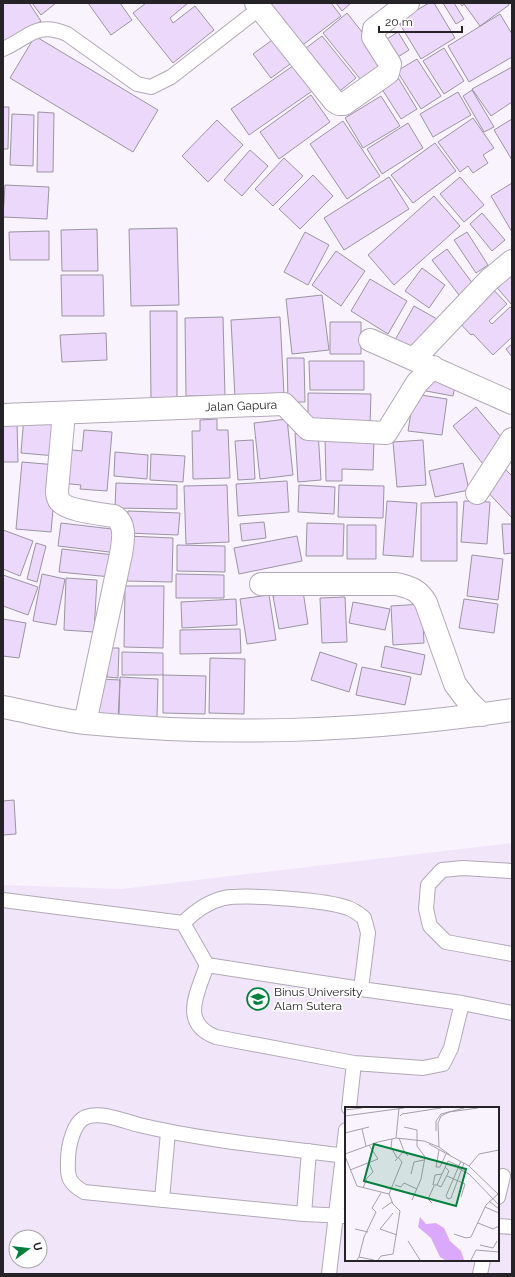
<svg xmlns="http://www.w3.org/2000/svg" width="515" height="1277" font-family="Raleway,sans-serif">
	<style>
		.built { fill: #f1e5fa; fill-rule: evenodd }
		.building { fill: #ecd8fa; stroke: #9b94a1 }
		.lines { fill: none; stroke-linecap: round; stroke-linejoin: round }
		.service-casing { stroke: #b1a9b6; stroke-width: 16 }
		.minor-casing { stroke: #b1a9b6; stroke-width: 24 }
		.service { stroke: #fff; stroke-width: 14 }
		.minor { stroke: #fff; stroke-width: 22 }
		.labels { text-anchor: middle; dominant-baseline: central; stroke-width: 3.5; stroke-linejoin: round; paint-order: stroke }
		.street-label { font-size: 12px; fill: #262328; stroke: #fff }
		.poi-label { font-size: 12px; fill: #262328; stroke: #fff; text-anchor: start }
		.inset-road { fill: none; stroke: #a5a0a8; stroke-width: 1 }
		.view { fill: #00823c; fill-opacity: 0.15; stroke: #00823c; stroke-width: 2 }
		.inset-edge { fill: none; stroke: #262328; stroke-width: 2 }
	</style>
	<rect width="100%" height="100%" fill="#f9f3fe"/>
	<!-- built -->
	<path class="built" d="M 512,843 L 512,1274 L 3,1274 L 3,885 L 121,889 ZM 346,1108 L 498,1108 L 498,1260 L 346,1260 ZM 16,1237 L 40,1237 L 40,1261 L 16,1261 Z"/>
	<!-- building -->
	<path class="building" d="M 3,3 L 29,3 L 41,21 L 6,45 L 3,40 Z
		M 32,3 L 56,3 L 41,15 Z
		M 88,3 L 120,3 L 132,20 L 111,35 Z
		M 146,3 L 188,3 L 170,18 L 173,23 L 195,6 L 214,30 L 173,63 L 133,13 Z
		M 265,3 L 331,3 L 341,16 L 300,47 Z
		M 336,3 L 351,3 L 342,11 Z
		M 429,3 L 434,3 L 455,38 L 421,59 L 398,21 Z
		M 443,3 L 454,3 L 464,19 L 456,24 Z
		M 460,3 L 508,3 L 509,5 L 480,26 L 464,4 L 462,6 Z
		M 347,13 L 385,61 L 361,80 L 323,33 Z
		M 500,14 L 512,34 L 512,57 L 469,82 L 448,46 Z
		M 398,32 L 409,50 L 390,62 L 379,44 Z
		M 279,35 L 297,59 L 271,78 L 253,54 Z
		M 35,36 L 158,110 L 133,152 L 10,78 Z
		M 322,36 L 356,78 L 336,94 L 302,51 Z
		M 444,48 L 464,81 L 444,94 L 423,61 Z
		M 417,59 L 441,96 L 421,109 L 397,71 Z
		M 297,63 L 315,89 L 249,135 L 231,109 Z
		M 512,67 L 512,102 L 491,116 L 472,89 Z
		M 397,76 L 417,109 L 401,119 L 380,86 Z
		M 472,90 L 494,127 L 484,132 L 463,96 Z
		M 458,92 L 471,115 L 433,137 L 420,114 Z
		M 311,95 L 330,122 L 279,159 L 260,132 Z
		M 381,96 L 400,126 L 363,148 L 345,118 Z
		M 3,107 L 9,107 L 8,149 L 3,149 Z
		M 38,112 L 54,113 L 53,172 L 37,172 Z
		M 12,114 L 34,115 L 33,166 L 10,165 Z
		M 473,118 L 494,148 L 483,155 L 488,163 L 473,173 L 468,166 L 460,172 L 438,142 Z
		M 512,119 L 512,160 L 494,130 Z
		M 217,120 L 243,145 L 208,182 L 182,156 Z
		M 343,121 L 380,176 L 347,199 L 310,144 Z
		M 408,123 L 423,148 L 382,174 L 367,149 Z
		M 435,143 L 456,171 L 413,203 L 391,175 Z
		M 250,150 L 268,166 L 242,196 L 224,180 Z
		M 284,158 L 303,176 L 273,206 L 255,189 Z
		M 313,175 L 333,196 L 300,229 L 279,209 Z
		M 389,177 L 409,209 L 344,250 L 324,218 Z
		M 460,177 L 484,205 L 464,222 L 440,194 Z
		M 512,183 L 512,232 L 491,196 Z
		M 5,185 L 49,187 L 47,219 L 3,217 Z
		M 434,196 L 460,226 L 394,285 L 368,255 Z
		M 482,213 L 505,240 L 492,251 L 470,224 Z
		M 177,228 L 179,305 L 131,306 L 129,229 Z
		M 97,229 L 98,271 L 62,271 L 61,230 Z
		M 49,231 L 49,260 L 10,260 L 9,232 Z
		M 305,232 L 329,245 L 308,285 L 284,272 Z
		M 467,232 L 488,265 L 476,273 L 454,240 Z
		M 447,249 L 473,284 L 459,295 L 432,260 Z
		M 336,251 L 365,271 L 341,306 L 312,285 Z
		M 512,266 L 512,305 L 493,283 Z
		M 422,268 L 445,285 L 429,308 L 405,291 Z
		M 61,275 L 103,275 L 104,316 L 62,316 Z
		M 370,279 L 407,301 L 388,334 L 351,311 Z
		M 489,285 L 507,304 L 489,321 L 492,324 L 510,307 L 512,309 L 512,337 L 493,355 L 473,334 L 471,335 L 455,318 Z
		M 322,295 L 329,350 L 292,354 L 286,299 Z
		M 414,306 L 437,319 L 418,353 L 395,340 Z
		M 150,311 L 177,311 L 177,398 L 151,398 Z
		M 223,317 L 225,396 L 186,396 L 185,318 Z
		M 280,317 L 284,395 L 235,398 L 231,320 Z
		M 330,322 L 361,322 L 361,354 L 330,354 Z
		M 106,333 L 107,360 L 62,362 L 60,335 Z
		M 512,344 L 512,357 L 506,349 Z
		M 287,358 L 304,358 L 305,402 L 288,402 Z
		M 309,361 L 364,361 L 364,390 L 310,390 Z
		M 429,375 L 456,381 L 453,396 L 426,391 Z
		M 308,393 L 371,394 L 370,425 L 308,425 Z
		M 414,394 L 447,399 L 442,435 L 408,431 Z
		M 476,407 L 507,444 L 483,464 L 453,426 Z
		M 24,416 L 60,419 L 56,456 L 21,453 Z
		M 217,419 L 217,430 L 228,430 L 230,478 L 193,479 L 192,431 L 200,431 L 200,420 Z
		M 287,419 L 293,475 L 260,479 L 254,423 Z
		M 3,421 L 17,421 L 18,462 L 3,462 Z
		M 84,430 L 112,432 L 107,491 L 80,489 L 81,485 L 60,483 L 64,449 L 82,451 Z
		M 318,431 L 321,480 L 298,482 L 295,433 Z
		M 325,437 L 374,438 L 373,470 L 342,469 L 342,481 L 326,481 Z
		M 253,440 L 255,479 L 238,480 L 235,441 Z
		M 423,440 L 426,485 L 397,487 L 393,442 Z
		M 115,452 L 148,455 L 147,479 L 114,476 Z
		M 151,454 L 185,456 L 183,482 L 150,480 Z
		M 22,462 L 57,465 L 51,532 L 16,529 Z
		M 463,463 L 469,490 L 435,497 L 429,471 Z
		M 504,468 L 512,476 L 512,518 L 483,487 Z
		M 287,481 L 289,512 L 238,516 L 236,484 Z
		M 116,483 L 177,485 L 177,509 L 115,508 Z
		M 227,485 L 229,542 L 186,544 L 184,486 Z
		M 299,485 L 335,487 L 334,514 L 298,512 Z
		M 339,485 L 384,486 L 383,518 L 338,517 Z
		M 387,501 L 417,503 L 413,557 L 383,555 Z
		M 464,501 L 490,502 L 487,544 L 461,542 Z
		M 457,502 L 457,561 L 421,561 L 421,503 Z
		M 128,511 L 180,513 L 178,535 L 127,533 Z
		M 264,522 L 266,538 L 242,541 L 240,524 Z
		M 61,523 L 120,530 L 118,553 L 58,546 Z
		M 307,523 L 344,524 L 343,556 L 306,556 Z
		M 502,524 L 512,524 L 512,553 L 504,554 Z
		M 347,525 L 376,525 L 376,559 L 347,559 Z
		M 3,530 L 33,541 L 20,576 L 3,569 Z
		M 127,536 L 173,538 L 172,582 L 126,581 Z
		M 297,536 L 302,561 L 239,574 L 234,548 Z
		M 36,543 L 46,546 L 37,582 L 27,579 Z
		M 177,545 L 225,546 L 225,572 L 177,571 Z
		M 62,549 L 114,555 L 111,577 L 59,572 Z
		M 472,555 L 503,559 L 498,600 L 467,596 Z
		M 42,574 L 65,579 L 56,625 L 33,621 Z
		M 176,574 L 224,575 L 224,598 L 176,598 Z
		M 3,575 L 38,587 L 28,615 L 3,606 Z
		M 66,578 L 97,580 L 94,632 L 64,630 Z
		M 125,586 L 164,586 L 163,648 L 124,647 Z
		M 303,591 L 308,624 L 279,629 L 273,596 Z
		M 269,595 L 276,640 L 247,644 L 240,599 Z
		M 345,597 L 347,642 L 322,643 L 320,598 Z
		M 236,599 L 237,625 L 182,628 L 181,602 Z
		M 464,599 L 498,604 L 494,633 L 459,628 Z
		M 353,602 L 390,609 L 385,630 L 349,623 Z
		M 422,604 L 424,643 L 393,645 L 391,606 Z
		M 3,619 L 26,623 L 19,658 L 3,656 Z
		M 240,629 L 241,653 L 180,654 L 180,630 Z
		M 385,646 L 425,655 L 421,675 L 381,667 Z
		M 109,648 L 119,648 L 118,678 L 107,677 Z
		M 122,652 L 163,653 L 163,675 L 122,675 Z
		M 320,652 L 357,664 L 349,692 L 311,680 Z
		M 210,658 L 245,659 L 244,714 L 209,713 Z
		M 362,667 L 411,677 L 405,705 L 356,695 Z
		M 163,675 L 206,676 L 205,714 L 163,713 Z
		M 120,677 L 158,679 L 157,717 L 119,716 Z
		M 100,679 L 120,680 L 118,720 L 98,718 Z
		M 14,800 L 16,834 L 3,835 L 3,801 Z"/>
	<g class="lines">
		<!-- service casing -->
		<g class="service-casing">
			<path id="service" d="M 3,49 C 29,38 35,21 67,34 L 137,84 L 151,87 L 171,77 L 260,8
				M 512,871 L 463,868 L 442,870 L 428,885 L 426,909 L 430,926 L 446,942 L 512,954
				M 3,900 L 183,923
				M 207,965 L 183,923 C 195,911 207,902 224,898 C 247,894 327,900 348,908 C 354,910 359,914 364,918 L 368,933 L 361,989 L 462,1003 L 512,1013
				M 361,989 L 207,965 C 198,992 179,1023 216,1037 L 354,1063 L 423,1068 L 443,1064 L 451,1048 L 462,1003
				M 349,1108 L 354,1063
				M 346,1156 C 277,1147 207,1141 139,1125 C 124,1121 101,1111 86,1117 C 73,1122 68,1148 68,1160 C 67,1178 69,1183 84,1192 L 304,1214 L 346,1216
				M 498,1197 L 503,1176
				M 162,1200 L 168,1132
				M 304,1214 L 309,1151
				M 498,1226 L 512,1227
				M 329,1274 L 346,1130
				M 480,1274 L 483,1260"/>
		</g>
		<!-- minor casing -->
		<g class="minor-casing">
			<path id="minor" d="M 256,3 L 334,101 L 339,104 L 344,104 L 388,73 L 390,64 L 373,37 L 374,29 L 408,3
				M 370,340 L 512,403
				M 414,359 L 489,280 L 512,261
				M 64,413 L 57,491 C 57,494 58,498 59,500 C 65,511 103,514 114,516 C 127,524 123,541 121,554 L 85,723
				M 3,415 L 284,404 L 308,429 L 386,433 L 417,383 L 433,367
				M 477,493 L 512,439
				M 261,584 L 396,584 C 410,587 419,590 426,603 L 455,684 L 467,700 L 482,715
				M 3,707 C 30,712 59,720 86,723 C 228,737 371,731 512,710"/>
		</g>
		<!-- service -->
		<use href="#service" class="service"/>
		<!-- minor -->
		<use href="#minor" class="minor"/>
	</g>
	<!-- icons -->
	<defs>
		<g id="university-ring" transform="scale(1.15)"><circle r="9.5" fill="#fff" stroke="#00823c" stroke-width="1.5"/><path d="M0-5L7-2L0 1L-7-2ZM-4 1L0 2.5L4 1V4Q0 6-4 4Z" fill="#00823c"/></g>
	</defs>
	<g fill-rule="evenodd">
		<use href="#university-ring" x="258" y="999"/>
	</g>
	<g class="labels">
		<!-- street labels -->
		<g class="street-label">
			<text transform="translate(241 406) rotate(-2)">Jalan Gapura</text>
		</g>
		<!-- poi labels -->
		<g class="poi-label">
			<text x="274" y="992">Binus University<tspan x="274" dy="14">Alam Sutera</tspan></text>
		</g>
	</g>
	<!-- overview -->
	<g transform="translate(345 1107)">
		<rect width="154" height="154" fill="#f9f3fe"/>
		<path d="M 75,110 L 81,117 L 91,116 L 99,121 L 105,134 L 116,144 L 119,153 L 100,153 L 95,150 L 86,131 L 73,120 Z" fill="#dba9fb"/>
		<path class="inset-road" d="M 0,3 L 17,1M 0,9 L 59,1M 55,9 L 57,7 L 96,1M 59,20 L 72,23 L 72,39 L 80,50 L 76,72 L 67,93M 17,22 L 21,39M 91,24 L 91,14 L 96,7 L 119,1M 0,26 L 24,20M 51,31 L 79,34 L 94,40 L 105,48M 54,31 L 59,44M 47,32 L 46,40 L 52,51M 84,37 L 124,59 L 154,88M 94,40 L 93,16 L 96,9 L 104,5 L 133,1M 94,43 L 91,60 L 95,60 L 101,47M 0,47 L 33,35 L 51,31 L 54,1M 0,49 L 12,79 L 44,87M 50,54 L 59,44 L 63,49M 116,54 L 101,89 L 103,92 L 106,91 L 119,56M 124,59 L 134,47 L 154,43M 113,61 L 124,67 L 154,98M 5,63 L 33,52 L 24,38M 66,67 L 69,55 L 79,53M 97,67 L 92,78 L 96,80 L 104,64 L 100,60M 102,69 L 120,77 L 116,90M 50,78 L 56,80 L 59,76 L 72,82M 92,78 L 88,78 L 90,68 L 97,67 L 103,54 L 114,59M 18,81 L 22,71 L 28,65 L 24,56M 44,87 L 57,55 L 53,50M 44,87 L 48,97 L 55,104M 144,94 L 154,102M 87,96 L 83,92 L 89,79M 140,100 L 154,106M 37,102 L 47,95M 48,106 L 35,122 L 52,128M 133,116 L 148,122 L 154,119M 10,122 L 23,125M 109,127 L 121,131 L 126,130 L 141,98 L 153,87M 63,134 L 75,153M 135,138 L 148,141 L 152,134M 14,150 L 19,130 L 31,105 L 27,101 L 36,86M 12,153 L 14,150 L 29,153M 33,153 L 36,149 L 48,147 L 55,104M 126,153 L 131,143 L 154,145"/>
		<path class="view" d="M 29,37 L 121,62 L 111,99 L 19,74 Z"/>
		<rect width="154" height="154" class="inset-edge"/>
	</g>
	<!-- border -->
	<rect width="515" height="1277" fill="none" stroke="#262328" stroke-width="8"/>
	<!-- north arrow -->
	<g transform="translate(28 1249) rotate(75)"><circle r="19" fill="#ffffff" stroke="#a8a7a9"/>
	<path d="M0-3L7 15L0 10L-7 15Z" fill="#00823c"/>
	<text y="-6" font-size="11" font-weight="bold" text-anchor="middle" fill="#262328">U</text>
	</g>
	<!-- scale -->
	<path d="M379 26v6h83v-6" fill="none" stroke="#262328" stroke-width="2"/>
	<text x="385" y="26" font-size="12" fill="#262328" stroke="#ffffff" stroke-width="3" paint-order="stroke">20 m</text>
</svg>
